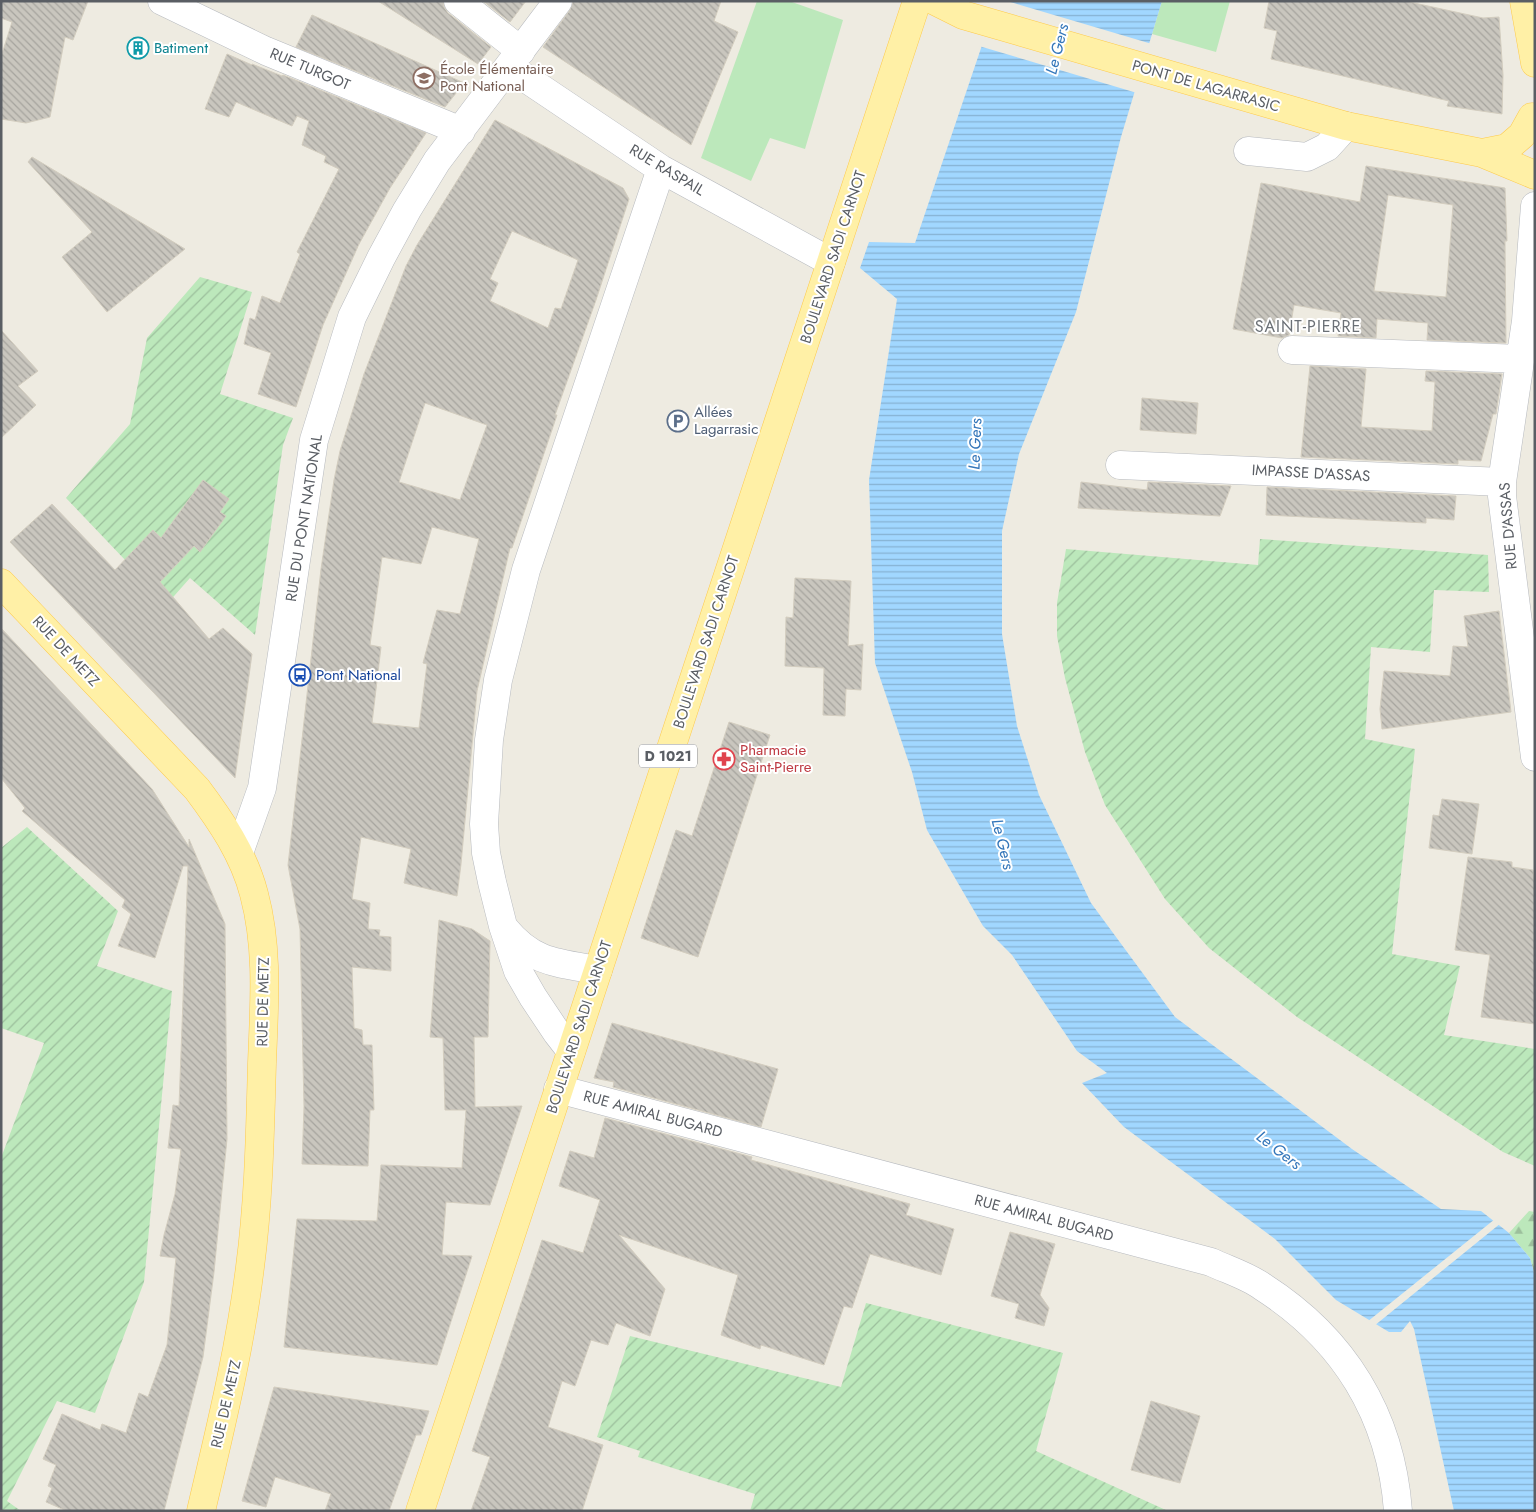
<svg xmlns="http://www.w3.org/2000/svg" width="1536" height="1512" font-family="Jost,sans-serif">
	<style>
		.grass { fill: #bce8bb }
		.forest { fill: url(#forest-firs) }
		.garden { fill: url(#garden-furrows) }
		.water { fill: url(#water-rules) }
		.pier { fill: #eeebe1 }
		.building { fill: url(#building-back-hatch); stroke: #d3cdbf; fill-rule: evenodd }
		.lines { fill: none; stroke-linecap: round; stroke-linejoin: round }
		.minor-casing { stroke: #b7babf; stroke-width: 29 }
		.major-casing { stroke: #feca4b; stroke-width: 29 }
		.minor { stroke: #fff; stroke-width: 28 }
		.major { stroke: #fff0a6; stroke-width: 28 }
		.labels { text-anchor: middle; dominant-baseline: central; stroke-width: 4; stroke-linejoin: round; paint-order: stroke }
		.shield { fill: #fff; stroke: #8c8e92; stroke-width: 1 }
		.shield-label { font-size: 14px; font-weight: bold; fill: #5a5e64 }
		.culture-label { font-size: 15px; fill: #0d838f; stroke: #fff; text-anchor: start }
		.street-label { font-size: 15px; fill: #5a5e64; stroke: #fff }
		.education-label { font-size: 15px; fill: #785e54; stroke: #fff; text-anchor: start }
		.service-label { font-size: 15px; fill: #4e5e75; stroke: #fff; text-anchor: start }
		.transit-label { font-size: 15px; fill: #164399; stroke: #fff; text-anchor: start }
		.health-label { font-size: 15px; fill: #be3a42; stroke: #fff; text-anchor: start }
		.water-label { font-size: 16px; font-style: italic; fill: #3577ba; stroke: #fff }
		.neighbourhood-label { font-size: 16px; letter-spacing: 1px; fill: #6b7076; stroke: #fff }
	</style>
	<defs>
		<pattern id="forest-firs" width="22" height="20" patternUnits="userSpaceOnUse" patternTransform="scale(1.25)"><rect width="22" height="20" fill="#bce8bb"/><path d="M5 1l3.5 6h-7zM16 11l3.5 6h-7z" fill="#9cbf9c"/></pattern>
		<pattern id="garden-furrows" width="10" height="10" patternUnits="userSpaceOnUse" patternTransform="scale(1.25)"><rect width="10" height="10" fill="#bce8bb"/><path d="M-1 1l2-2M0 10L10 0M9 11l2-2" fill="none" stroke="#9cbf9c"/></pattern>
		<pattern id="water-rules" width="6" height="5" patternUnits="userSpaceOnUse" patternTransform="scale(1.25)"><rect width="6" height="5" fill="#a1d7ff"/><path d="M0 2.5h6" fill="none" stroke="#86b2d2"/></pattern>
		<pattern id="building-back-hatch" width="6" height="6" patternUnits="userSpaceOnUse" patternTransform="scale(1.25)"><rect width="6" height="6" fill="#c9c6be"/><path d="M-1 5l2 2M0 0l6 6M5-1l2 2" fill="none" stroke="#a6a49e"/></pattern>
	</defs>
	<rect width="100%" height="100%" fill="#eeebe1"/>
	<!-- grass -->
	<path class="grass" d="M 757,1 L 789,1 L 843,20 L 805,149 L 770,138 L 751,181 L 701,158 Z
		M 1162,1 L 1230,1 L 1216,52 L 1152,34 Z"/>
	<!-- forest -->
	<path class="forest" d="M 1529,1211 L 1535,1212 L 1535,1276 L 1530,1258 L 1509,1233 Z"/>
	<!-- garden -->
	<path class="garden" d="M 200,277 L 252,292 L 220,394 L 293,418 L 283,445 L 255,635 L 190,578 L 167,604 L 66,498 L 130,424 L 147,338 Z
		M 1260,539 L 1488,555 L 1489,592 L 1434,590 L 1430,652 L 1371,647 L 1365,739 L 1415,749 L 1392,954 L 1460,966 L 1444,1035 L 1535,1049 L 1535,1166 L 1503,1152 L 1297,1017 L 1209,948 L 1165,899 L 1105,805 L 1085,752 L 1065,678 L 1057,636 L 1057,603 L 1066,549 L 1258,565 Z
		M 27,827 L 118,911 L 97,966 L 172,991 L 144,1282 L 95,1413 L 57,1401 L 7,1501 L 21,1511 L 1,1511 L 1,1158 L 44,1043 L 1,1028 L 1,848 Z
		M 866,1303 L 1063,1353 L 1036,1451 L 1168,1511 L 750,1511 L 755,1494 L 638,1457 L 640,1451 L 597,1437 L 630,1336 L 841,1387 Z"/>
	<!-- water -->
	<path class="water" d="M 997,1 L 1162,1 L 1121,137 L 1076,312 L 1019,454 L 1002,531 L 1002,634 L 1017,726 L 1039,795 L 1091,903 L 1175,1017 L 1352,1149 L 1441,1209 L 1481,1211 L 1509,1233 L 1530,1258 L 1535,1276 L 1535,1511 L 1454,1511 L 1414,1329 L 1410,1321 L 1401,1332 L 1389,1332 L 1336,1300 L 1275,1239 L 1124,1127 L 1082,1083 L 1107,1073 L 1077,1051 L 1012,955 L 983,926 L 927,830 L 912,772 L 875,663 L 869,480 L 897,299 L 860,268 L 869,242 L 915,243 Z"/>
	<!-- pier -->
	<path class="pier" d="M 994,1 L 1007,1 L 1152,44 L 1137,93 L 979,46 Z
		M 1495,1219 L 1501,1223 L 1374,1326 L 1367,1322 Z"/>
	<!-- building -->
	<path class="building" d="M 1,1 L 88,1 L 73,40 L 65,37 L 50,117 L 26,123 L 1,119 L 1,57 L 12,22 L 1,18 Z
		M 378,1 L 443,1 L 444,7 L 448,13 L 491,47 L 478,64 Z
		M 483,1 L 526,1 L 510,22 Z
		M 573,1 L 721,1 L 714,21 L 738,32 L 691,145 L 543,47 L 570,10 Z
		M 1269,1 L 1405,1 L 1483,18 L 1499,17 L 1503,75 L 1502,114 L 1447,106 L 1449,101 L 1271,59 L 1277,31 L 1264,28 Z
		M 312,15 L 464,83 L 445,107 L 296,47 Z
		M 227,54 L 252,65 L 252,64 L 282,76 L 283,75 L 426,133 L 390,188 L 359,244 L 323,325 L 296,407 L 258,394 L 271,353 L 244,344 L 250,318 L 255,320 L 262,296 L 280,303 L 300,254 L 297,252 L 339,169 L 324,162 L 326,156 L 302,145 L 309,121 L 297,116 L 292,126 L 236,102 L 229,117 L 205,109 Z
		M 495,120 L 623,188 L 629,199 L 596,300 L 555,415 L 557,415 L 512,548 L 510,548 L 477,691 L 461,864 L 457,896 L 404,883 L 411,849 L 361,837 L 352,899 L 370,903 L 368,929 L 380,930 L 379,936 L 391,937 L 391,971 L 352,967 L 354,1028 L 362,1030 L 363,1045 L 372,1045 L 374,1110 L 370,1110 L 368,1166 L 302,1164 L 304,1107 L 300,929 L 288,865 L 321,569 L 334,480 L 340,451 L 364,374 L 406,266 L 417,245 ZM 512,231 L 578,260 L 561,309 L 555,308 L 548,328 L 490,301 L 498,283 L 490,279 ZM 425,403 L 487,425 L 460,500 L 399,482 ZM 432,527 L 479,539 L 460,614 L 437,610 L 423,663 L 427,664 L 419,728 L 372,723 L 381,647 L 370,645 L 382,557 L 421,564 Z
		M 32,157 L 185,249 L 107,312 L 62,257 L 92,232 L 28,162 Z
		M 1366,166 L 1505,188 L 1507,241 L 1505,241 L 1506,343 L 1427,340 L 1428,323 L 1377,319 L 1376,338 L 1338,336 L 1341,313 L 1294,305 L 1289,335 L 1282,338 L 1233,329 L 1261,183 L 1360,202 ZM 1388,195 L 1453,205 L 1446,297 L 1374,291 Z
		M 1,330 L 38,371 L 18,386 L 36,405 L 1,438 Z
		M 1310,366 L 1366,369 L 1361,427 L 1432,431 L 1435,382 L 1425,381 L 1426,371 L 1502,374 L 1496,414 L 1493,414 L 1481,461 L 1458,460 L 1458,464 L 1301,457 Z
		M 1142,398 L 1198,403 L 1196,434 L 1140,430 Z
		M 203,480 L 229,499 L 220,512 L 226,516 L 200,552 L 194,546 L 160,582 L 209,639 L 223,628 L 252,654 L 235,778 L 10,542 L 52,504 L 115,570 L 153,530 L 161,538 Z
		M 1081,482 L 1147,490 L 1148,482 L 1231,486 L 1220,516 L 1078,508 Z
		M 1267,487 L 1456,496 L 1454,520 L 1426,518 L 1426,523 L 1266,515 Z
		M 795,578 L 851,581 L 848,646 L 863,644 L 861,690 L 846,689 L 845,716 L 823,715 L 824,668 L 785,666 L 786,617 L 793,618 Z
		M 1499,611 L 1511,712 L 1382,729 L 1380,709 L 1384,671 L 1450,676 L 1453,646 L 1468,647 L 1464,616 Z
		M 1,628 L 152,789 L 189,847 L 189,839 L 225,924 L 227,1139 L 214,1272 L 203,1357 L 164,1511 L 67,1511 L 46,1502 L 52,1488 L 48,1486 L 56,1465 L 43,1459 L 62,1414 L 100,1430 L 102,1424 L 126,1433 L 139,1393 L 148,1397 L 167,1345 L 176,1258 L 160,1256 L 164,1235 L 175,1194 L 181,1149 L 168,1148 L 173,1105 L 179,1106 L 188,866 L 183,866 L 155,958 L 118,946 L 131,914 L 122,907 L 125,900 L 22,811 L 25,808 L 1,778 Z
		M 729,722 L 770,735 L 698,957 L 641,938 L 676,830 L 692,836 Z
		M 1442,799 L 1479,804 L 1472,854 L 1429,848 L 1433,815 L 1439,816 Z
		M 1468,857 L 1512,862 L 1512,867 L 1533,870 L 1535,886 L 1535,1024 L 1481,1017 L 1490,955 L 1455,950 Z
		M 439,920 L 472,929 L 490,941 L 488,1037 L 474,1037 L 475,1107 L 522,1106 L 490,1205 L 446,1202 L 442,1255 L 472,1256 L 437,1365 L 284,1347 L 297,1219 L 377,1221 L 381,1165 L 462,1168 L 466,1110 L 445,1110 L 443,1038 L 430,1037 Z
		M 612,1023 L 778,1069 L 761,1127 L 613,1087 L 614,1082 L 594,1078 Z
		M 605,1118 L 752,1157 L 751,1160 L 910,1204 L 906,1215 L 954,1229 L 941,1275 L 870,1254 L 852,1308 L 844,1306 L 824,1365 L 761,1345 L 760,1349 L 721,1335 L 738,1275 L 619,1235 L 665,1289 L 650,1336 L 616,1323 L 608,1345 L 591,1340 L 575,1386 L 562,1381 L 548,1427 L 603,1445 L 582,1511 L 471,1511 L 490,1457 L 472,1451 L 542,1240 L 583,1253 L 600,1200 L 559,1186 L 570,1151 L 594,1158 Z
		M 1010,1232 L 1055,1244 L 1040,1295 L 1049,1308 L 1044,1326 L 1015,1318 L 1019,1304 L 991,1296 Z
		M 274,1387 L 429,1411 L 421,1435 L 416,1435 L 389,1511 L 325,1511 L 331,1494 L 275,1477 L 266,1507 L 242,1501 Z
		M 1151,1401 L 1200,1416 L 1180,1483 L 1131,1470 Z"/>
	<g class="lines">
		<!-- minor casing -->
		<g class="minor-casing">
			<path id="minor" d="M 162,1 L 266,51 L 461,131
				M 458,1 L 521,51
				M 509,67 L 661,169 L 831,262
				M 1248,151 L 1307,157 L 1327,147 L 1346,126
				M 1535,206 L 1526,321 L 1502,482 L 1502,496 L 1535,757
				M 1292,350 L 1520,359
				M 1120,465 L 1502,482
				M 239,853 L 262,788 L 314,440 L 352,317 L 381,258 L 407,210 L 437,161 L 558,1
				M 505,929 C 533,963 557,963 598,970
				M 571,1051 L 557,1033 L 533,997 L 518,971 L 503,926 L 492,882 L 486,853 L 484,824 L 489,740 L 498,680 L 526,570 L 661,169
				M 558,1089 L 1211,1262 C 1228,1270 1248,1276 1263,1287 C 1344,1339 1391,1415 1398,1511"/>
		</g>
		<!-- major casing -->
		<g class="major-casing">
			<path id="major" d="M 935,1 L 963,15 L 1346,126 L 1482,153 L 1535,175
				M 1524,1 L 1535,63
				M 1482,153 L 1507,148 L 1522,135 L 1532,117
				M 1,583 L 197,789 C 221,821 244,855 254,894 C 269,950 264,1007 262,1063 C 260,1131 259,1199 250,1267 C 240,1349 220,1430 201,1511
				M 420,1511 L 917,1"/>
		</g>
		<!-- minor -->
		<use href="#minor" class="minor"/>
		<!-- major -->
		<use href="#major" class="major"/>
	</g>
	<!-- icons -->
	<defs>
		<g id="building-ring" transform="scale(1.125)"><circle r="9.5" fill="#fff" stroke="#0f9aa8" stroke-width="1.5"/><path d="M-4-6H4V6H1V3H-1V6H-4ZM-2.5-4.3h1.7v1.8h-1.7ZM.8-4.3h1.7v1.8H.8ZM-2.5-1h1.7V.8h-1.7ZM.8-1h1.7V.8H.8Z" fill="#0f9aa8"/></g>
		<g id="school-ring" transform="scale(1.125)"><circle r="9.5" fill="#fff" stroke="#8d6e63" stroke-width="1.5"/><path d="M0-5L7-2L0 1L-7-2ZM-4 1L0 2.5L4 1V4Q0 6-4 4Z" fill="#8d6e63"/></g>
		<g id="parking-ring" transform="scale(1.125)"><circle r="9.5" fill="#fff" stroke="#5c6f8a" stroke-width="1.5"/><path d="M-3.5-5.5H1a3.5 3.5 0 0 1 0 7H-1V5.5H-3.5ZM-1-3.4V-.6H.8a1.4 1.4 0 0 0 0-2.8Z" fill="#5c6f8a"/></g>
		<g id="bus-ring" transform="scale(1.125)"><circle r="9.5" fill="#fff" stroke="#1a4fb4" stroke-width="1.5"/><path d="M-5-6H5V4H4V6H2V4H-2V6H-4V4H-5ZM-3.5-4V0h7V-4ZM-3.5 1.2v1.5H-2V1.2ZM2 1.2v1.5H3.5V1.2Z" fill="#1a4fb4"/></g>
		<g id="pharmacy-ring" transform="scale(1.125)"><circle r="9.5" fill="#fff" stroke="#e0444e" stroke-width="1.5"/><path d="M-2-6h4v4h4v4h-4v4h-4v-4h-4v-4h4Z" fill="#e0444e"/></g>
	</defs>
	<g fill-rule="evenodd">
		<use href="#building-ring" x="138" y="48"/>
		<use href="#school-ring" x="424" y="78"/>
		<use href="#parking-ring" x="678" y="421"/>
		<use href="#bus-ring" x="300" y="675"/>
		<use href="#pharmacy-ring" x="724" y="759"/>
	</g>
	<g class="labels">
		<!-- shield labels -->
		<rect class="shield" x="639" y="744.5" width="58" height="23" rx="4"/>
		<g class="shield-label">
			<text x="668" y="756">D 1021</text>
		</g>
		<!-- culture labels -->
		<g class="culture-label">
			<text x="154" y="48">Batiment</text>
		</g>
		<!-- street labels -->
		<g class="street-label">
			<text transform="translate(310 69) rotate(23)">RUE TURGOT</text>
			<text transform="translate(1206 86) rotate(16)">PONT DE LAGARRASIC</text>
			<text transform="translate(667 170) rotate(31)">RUE RASPAIL</text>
			<text transform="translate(833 257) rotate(-72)">BOULEVARD SADI CARNOT</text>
			<text transform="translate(1311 473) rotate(3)">IMPASSE D'ASSAS</text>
			<text transform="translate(304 518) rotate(-81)">RUE DU PONT NATIONAL</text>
			<text transform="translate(1508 526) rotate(-95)">RUE D'ASSAS</text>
			<text transform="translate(706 642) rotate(-72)">BOULEVARD SADI CARNOT</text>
			<text transform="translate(66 651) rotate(47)">RUE DE METZ</text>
			<text transform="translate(263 1002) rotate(-89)">RUE DE METZ</text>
			<text transform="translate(579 1027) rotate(-72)">BOULEVARD SADI CARNOT</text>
			<text transform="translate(653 1114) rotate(15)">RUE AMIRAL BUGARD</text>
			<text transform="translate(1044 1218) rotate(15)">RUE AMIRAL BUGARD</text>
			<text transform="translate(226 1404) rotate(-77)">RUE DE METZ</text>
		</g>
		<!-- education labels -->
		<g class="education-label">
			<text x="440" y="69">École Élémentaire<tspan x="440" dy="17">Pont National</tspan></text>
		</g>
		<!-- service labels -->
		<g class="service-label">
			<text x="694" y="412">Allées<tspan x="694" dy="17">Lagarrasic</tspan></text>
		</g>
		<!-- transit labels -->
		<g class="transit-label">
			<text x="316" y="675">Pont National</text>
		</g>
		<!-- health labels -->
		<g class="health-label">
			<text x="740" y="750">Pharmacie<tspan x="740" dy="17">Saint-Pierre</tspan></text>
		</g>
		<!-- water labels -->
		<g class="water-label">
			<text transform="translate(1057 49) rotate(-76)">Le Gers</text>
			<text transform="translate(975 444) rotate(-88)">Le Gers</text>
			<text transform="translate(1003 844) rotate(76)">Le Gers</text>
			<text transform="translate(1279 1150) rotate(38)">Le Gers</text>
		</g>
		<!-- neighbourhood labels -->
		<g class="neighbourhood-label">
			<text x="1308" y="326">SAINT-PIERRE</text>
		</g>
	</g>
	<!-- border -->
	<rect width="1536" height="1512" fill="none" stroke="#5a5e64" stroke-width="5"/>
</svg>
